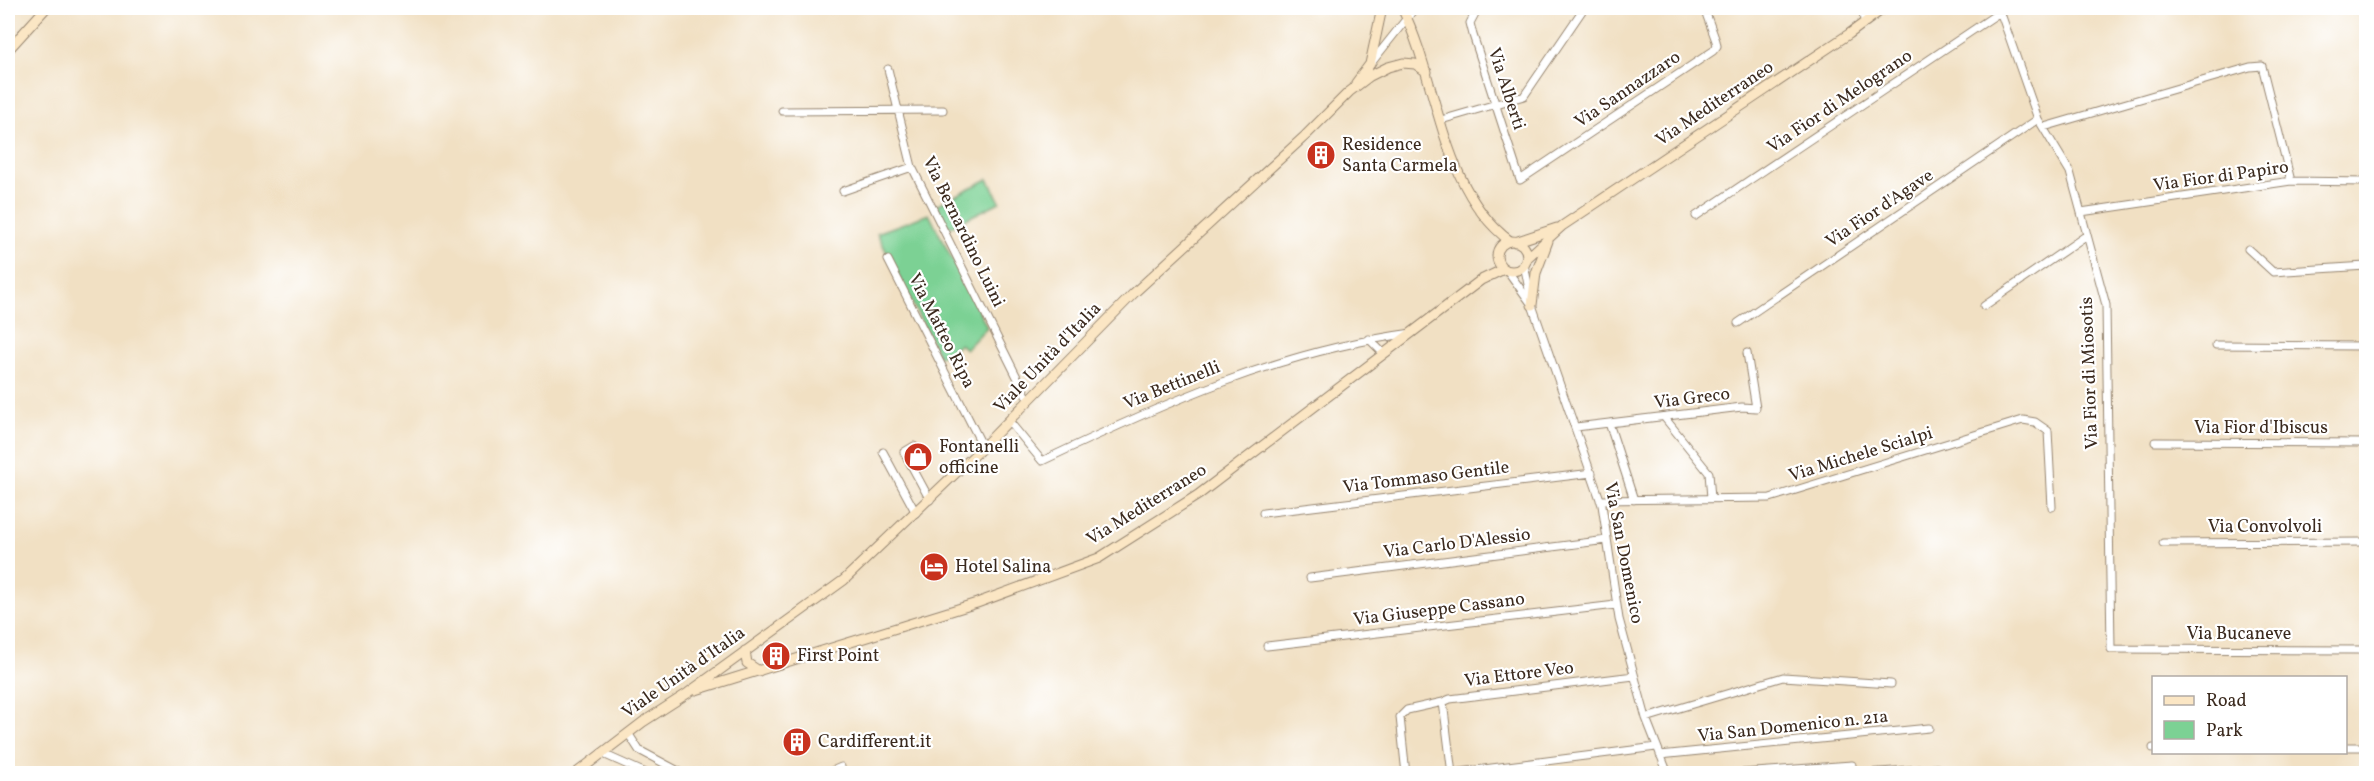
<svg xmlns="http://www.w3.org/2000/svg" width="2374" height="781" font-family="Vollkorn,serif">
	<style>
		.green { fill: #7cd194; stroke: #5c7e59; stroke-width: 1.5 }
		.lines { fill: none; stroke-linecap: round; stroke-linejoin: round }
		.street-casing { stroke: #968570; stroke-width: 9 }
		.secondary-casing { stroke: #968570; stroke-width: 11 }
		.street { stroke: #fff; stroke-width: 7 }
		.secondary { stroke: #fbe6c4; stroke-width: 9 }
		.labels { text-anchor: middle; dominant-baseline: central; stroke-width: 4.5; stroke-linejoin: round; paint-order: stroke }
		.street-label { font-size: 18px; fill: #3b2a1e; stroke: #fff }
		.poi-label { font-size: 18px; fill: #3b2a1e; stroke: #fff; text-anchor: start }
	</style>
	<rect width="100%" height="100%" fill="#fff"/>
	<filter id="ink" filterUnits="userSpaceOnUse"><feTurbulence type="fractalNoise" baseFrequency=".0167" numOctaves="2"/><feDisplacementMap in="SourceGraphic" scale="12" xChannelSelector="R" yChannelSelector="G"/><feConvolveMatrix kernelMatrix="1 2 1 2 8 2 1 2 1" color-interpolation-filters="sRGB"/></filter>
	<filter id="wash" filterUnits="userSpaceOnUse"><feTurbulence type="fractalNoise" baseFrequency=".008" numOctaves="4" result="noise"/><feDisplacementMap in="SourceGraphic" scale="24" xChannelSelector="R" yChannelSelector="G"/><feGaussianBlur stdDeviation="1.35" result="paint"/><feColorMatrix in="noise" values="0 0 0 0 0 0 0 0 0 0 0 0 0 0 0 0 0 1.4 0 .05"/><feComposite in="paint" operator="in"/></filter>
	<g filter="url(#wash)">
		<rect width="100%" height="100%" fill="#f1e0c3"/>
		<!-- green -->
		<path class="green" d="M 988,179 L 1000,202 L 948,228 L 936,205 Z
			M 929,214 L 987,327 L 966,349 L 960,344 L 939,357 L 877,233 Z"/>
	</g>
	<g filter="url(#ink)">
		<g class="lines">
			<!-- street casing -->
			<g class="street-casing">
				<path id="street" d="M 1478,8 L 1470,23 L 1473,35 L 1520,180 L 1713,51 L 1717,46 L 1716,41 L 1704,8
					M 1863,8 L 1864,23
					M 1999,8 L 2038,119 L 2070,172 L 2106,305 L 2111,649 L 2366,650
					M 1372,62 L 1415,8
					M 888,69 L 912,167 L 1029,401
					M 782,111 L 943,110
					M 1441,120 L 1524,96 L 1584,8
					M 2044,127 L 2250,67 L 2262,66 L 2291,181
					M 843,191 L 912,167
					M 2081,212 L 2291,181 L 2366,182
					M 1696,216 L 2000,12
					M 2248,249 L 2273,272 L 2366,266
					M 888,260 L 983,447
					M 1524,264 L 1532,305 L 1602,505 L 1619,619 L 1646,718 L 1668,774
					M 1507,270 L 1530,302
					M 1984,306 L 2087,235
					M 1738,323 L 2038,119
					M 1369,339 L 1384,354
					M 2216,345 L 2366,346
					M 1664,417 L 1709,473 L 1711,498
					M 1009,421 L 1042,461 C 1162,404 1279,351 1412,333
					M 1609,423 L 1634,500
					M 1576,427 L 1742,407 L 1756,408 L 1747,353
					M 2155,442 L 2366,443
					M 914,446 L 904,452 L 930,500
					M 883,452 L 916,513
					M 1600,500 L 1770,498 L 2023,420 L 2035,422 L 2048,431 L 2052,507
					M 1263,513 L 1592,473
					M 2163,543 L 2366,542
					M 1310,578 L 1607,540
					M 1267,646 L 1616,605
					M 1646,718 L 1783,677 L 1891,684
					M 628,733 L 639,750 L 684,774
					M 2346,747 L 2366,747
					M 2153,748 L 2154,748
					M 601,753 L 648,774
					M 1660,755 L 1929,728
					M 1452,773 L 1656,747
					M 825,774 L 841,767
					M 1406,774 L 1400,717 L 1407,710 L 1443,702
					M 1452,774 L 1443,702 L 1450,699 L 1634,676
					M 1727,774 L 1852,765
					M 1850,774 L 1938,768"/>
			</g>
			<!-- secondary casing -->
			<g class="secondary-casing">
				<path id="secondary" d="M 1402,8 C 1439,82 1440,189 1510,241
					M 8,50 L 46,8
					M 1356,83 L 1370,64 L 1382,8
					M1497 256a15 15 0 1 1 30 0a15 15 0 1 1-30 0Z
					M 1515,242 L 1557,228
					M 1526,259 L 1562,226 L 1849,34 L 1884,8
					M 1532,305 L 1536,273 L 1548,241
					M 745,651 L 747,663 L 759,671
					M 696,690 L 977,603 L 1099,558 L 1198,495 L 1481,280 L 1504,269
					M 575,774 L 643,722 L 688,693 L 844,580 L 983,447 L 1134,293 L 1306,135 L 1349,92 L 1370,76 L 1388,67 L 1403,63 L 1415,64 L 1427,72"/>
			</g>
			<!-- street -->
			<use href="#street" class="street"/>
			<!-- secondary -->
			<use href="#secondary" class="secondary"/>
		</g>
	</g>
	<!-- icons -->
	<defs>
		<g id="building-disc" transform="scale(1.5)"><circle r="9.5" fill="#c8321e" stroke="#fff"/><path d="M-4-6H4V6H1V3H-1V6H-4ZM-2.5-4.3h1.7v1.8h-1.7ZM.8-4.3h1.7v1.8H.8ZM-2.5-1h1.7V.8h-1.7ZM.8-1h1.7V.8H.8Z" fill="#fff"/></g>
		<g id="shop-disc" transform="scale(1.5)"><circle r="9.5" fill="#c8321e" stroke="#fff"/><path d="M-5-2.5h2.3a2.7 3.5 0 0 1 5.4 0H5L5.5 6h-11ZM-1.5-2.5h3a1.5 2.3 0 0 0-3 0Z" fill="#fff"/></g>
		<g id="hotel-disc" transform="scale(1.5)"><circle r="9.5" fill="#c8321e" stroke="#fff"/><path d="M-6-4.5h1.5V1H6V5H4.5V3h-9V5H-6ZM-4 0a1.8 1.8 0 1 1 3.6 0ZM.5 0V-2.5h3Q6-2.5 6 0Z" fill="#fff"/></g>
	</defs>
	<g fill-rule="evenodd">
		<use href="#building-disc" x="1321" y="155"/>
		<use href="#shop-disc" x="918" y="457"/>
		<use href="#hotel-disc" x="934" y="567"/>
		<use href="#building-disc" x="776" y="656"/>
		<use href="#building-disc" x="797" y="742"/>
	</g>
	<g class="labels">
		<!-- street labels -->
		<g class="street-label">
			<text transform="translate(1506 89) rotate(72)">Via Alberti</text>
			<text transform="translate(1628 90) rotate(-34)">Via Sannazzaro</text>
			<text transform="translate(1840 102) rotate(-34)">Via Fior di Melograno</text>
			<text transform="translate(1715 104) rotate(-34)">Via Mediterraneo</text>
			<text transform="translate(2221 177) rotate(-8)">Via Fior di Papiro</text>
			<text transform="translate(1880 209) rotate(-34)">Via Fior d'Agave</text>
			<text transform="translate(963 232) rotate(64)">Via Bernardino Luini</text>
			<text transform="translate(941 331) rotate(63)">Via Matteo Ripa</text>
			<text transform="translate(1048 358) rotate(-46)">Viale Unità d'Italia</text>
			<text transform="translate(2090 373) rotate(-92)">Via Fior di Miosotis</text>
			<text transform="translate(1172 386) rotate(-22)">Via Bettinelli</text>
			<text transform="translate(1692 399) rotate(-7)">Via Greco</text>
			<text x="2261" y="428">Via Fior d'Ibiscus</text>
			<text transform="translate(1861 455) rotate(-17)">Via Michele Scialpi</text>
			<text transform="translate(1426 478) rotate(-7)">Via Tommaso Gentile</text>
			<text transform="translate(1147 505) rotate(-32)">Via Mediterraneo</text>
			<text x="2265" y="527">Via Convolvoli</text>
			<text transform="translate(1457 544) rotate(-7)">Via Carlo D'Alessio</text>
			<text transform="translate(1623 553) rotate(79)">Via San Domenico</text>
			<text transform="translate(1439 610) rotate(-7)">Via Giuseppe Cassano</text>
			<text x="2239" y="634">Via Bucaneve</text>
			<text transform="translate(684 673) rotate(-35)">Viale Unità d'Italia</text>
			<text transform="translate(1519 675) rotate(-7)">Via Ettore Veo</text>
			<text transform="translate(1793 727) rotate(-6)">Via San Domenico n. 21a</text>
		</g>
		<!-- poi labels -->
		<g class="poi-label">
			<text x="1342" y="145">Residence<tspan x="1342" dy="21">Santa Carmela</tspan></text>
			<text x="939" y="447">Fontanelli<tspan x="939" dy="21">officine</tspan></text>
			<text x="955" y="567">Hotel Salina</text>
			<text x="797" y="656">First Point</text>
			<text x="818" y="742">Cardifferent.it</text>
		</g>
	</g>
	<!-- margin -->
	<rect width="2374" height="781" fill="none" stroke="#fff" stroke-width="30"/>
	<!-- legend -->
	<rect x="2152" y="676" width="195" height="78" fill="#ffffff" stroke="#b1aaa5" stroke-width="1.5"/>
	<rect x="2164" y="696" width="30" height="9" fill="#fbe6c4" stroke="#b1aaa5" stroke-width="1.5"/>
	<text x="2206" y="706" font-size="18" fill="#3b2a1e">Road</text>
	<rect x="2164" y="721" width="30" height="18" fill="#7cd194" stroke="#b1aaa5" stroke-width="1.5"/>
	<text x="2206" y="736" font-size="18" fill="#3b2a1e">Park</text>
</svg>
